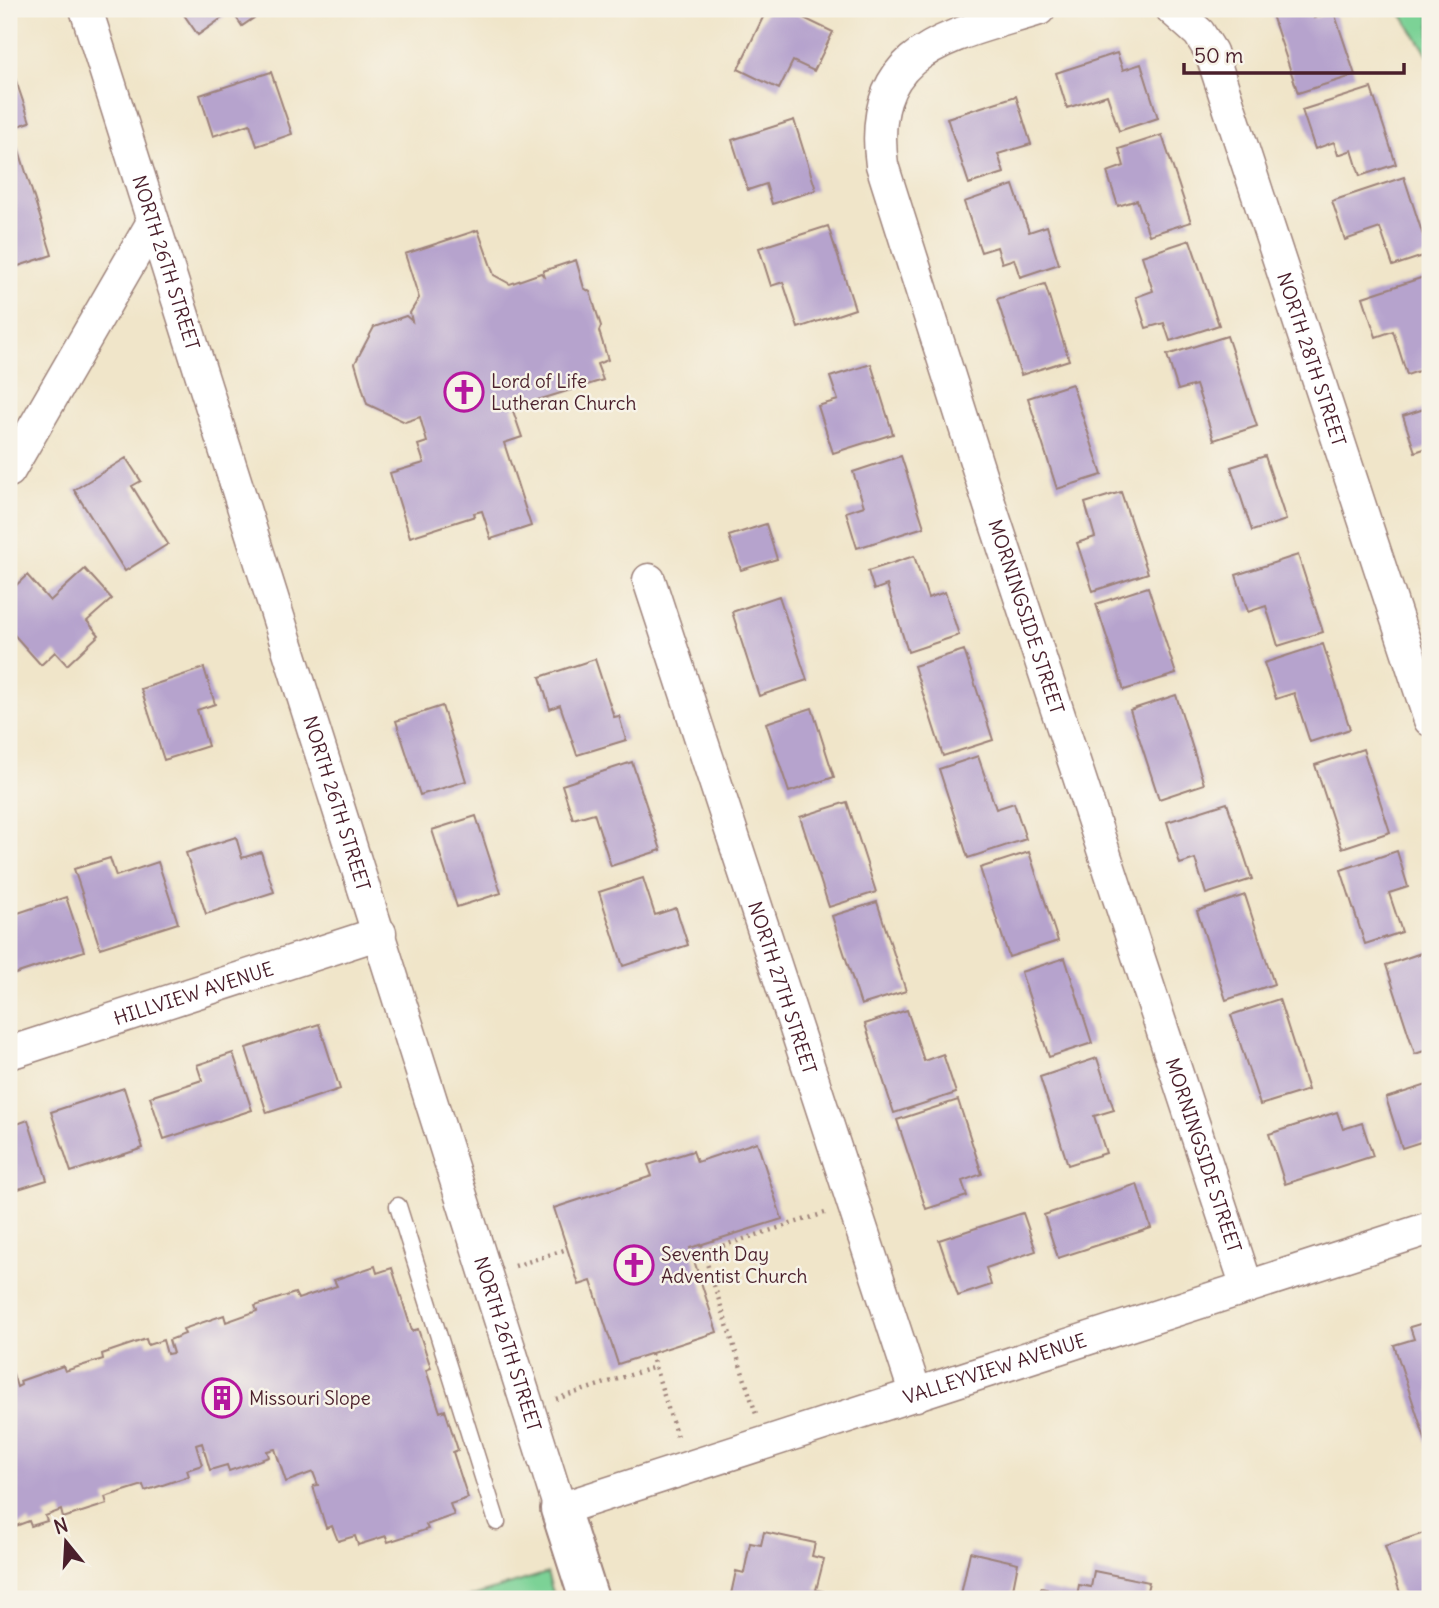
<svg xmlns="http://www.w3.org/2000/svg" width="1439" height="1608" font-family="Delius,sans-serif">
	<style>
		.green { fill: #7bd296; stroke: #627860; stroke-width: 2 }
		.building { fill: #b6a3cd }
		.lines { fill: none; stroke-linecap: round; stroke-linejoin: round }
		.service-casing { stroke: #9d827a; stroke-width: 19 }
		.minor-casing { stroke: #9d827a; stroke-width: 35 }
		.tertiary-casing { stroke: #9d827a; stroke-width: 42 }
		.path { stroke: #9d827a; stroke-width: 4.5; stroke-dasharray: 2 5; stroke-linecap: butt }
		.service { stroke: #fff; stroke-width: 16 }
		.minor { stroke: #fff; stroke-width: 32 }
		.tertiary { stroke: #fff; stroke-width: 38 }
		.labels { text-anchor: middle; dominant-baseline: central; stroke-width: 5; stroke-linejoin: round; paint-order: stroke }
		.street-label { font-size: 19px; fill: #4a1f2b; stroke: #f7f3e8 }
		.poi-label { font-size: 19px; fill: #4a1f2b; stroke: #f7f3e8; text-anchor: start }
	</style>
	<rect width="100%" height="100%" fill="#f7f3e8"/>
	<filter id="ink" filterUnits="userSpaceOnUse"><feTurbulence type="fractalNoise" baseFrequency=".0143" numOctaves="2"/><feDisplacementMap in="SourceGraphic" scale="14" xChannelSelector="R" yChannelSelector="G"/><feConvolveMatrix kernelMatrix="1 2 1 2 8 2 1 2 1" color-interpolation-filters="sRGB"/></filter>
	<filter id="wash" filterUnits="userSpaceOnUse"><feTurbulence type="fractalNoise" baseFrequency=".00686" numOctaves="4" result="noise"/><feDisplacementMap in="SourceGraphic" scale="28" xChannelSelector="R" yChannelSelector="G"/><feGaussianBlur stdDeviation="1.57" result="paint"/><feColorMatrix in="noise" values="0 0 0 0 0 0 0 0 0 0 0 0 0 0 0 0 0 1.4 0 .05"/><feComposite in="paint" operator="in"/></filter>
	<g filter="url(#wash)">
		<rect width="100%" height="100%" fill="#f0e5c9"/>
		<!-- green -->
		<path class="green" d="M 1398,9 L 1430,9 L 1430,58 Z
			M 547,1573 L 555,1599 L 463,1599 Z"/>
		<g id="blocks">
			<!-- building -->
			<path class="building" d="M 180,9 L 267,9 L 242,26 L 232,11 L 198,35 Z
				M 767,9 L 785,9 L 833,32 L 814,71 L 793,61 L 779,89 L 738,69 Z
				M 1270,9 L 1311,9 L 1314,18 L 1334,12 L 1355,75 L 1298,93 Z
				M 1117,53 L 1123,70 L 1141,64 L 1158,118 L 1119,131 L 1107,95 L 1067,108 L 1056,73 Z
				M 9,60 L 30,122 L 9,129 Z
				M 271,72 L 292,134 L 257,146 L 250,124 L 213,136 L 200,95 Z
				M 1371,88 L 1396,164 L 1360,176 L 1352,150 L 1338,155 L 1334,142 L 1315,149 L 1302,110 Z
				M 1016,96 L 1031,144 L 998,154 L 1004,173 L 969,184 L 947,118 Z
				M 794,120 L 816,190 L 772,204 L 766,184 L 748,190 L 732,140 Z
				M 1162,135 L 1191,222 L 1149,235 L 1137,200 L 1118,206 L 1107,172 L 1124,166 L 1119,149 Z
				M 18,147 L 52,255 L 9,269 L 9,150 Z
				M 1404,177 L 1429,254 L 1393,266 L 1380,228 L 1345,240 L 1332,201 Z
				M 1013,185 L 1029,232 L 1047,226 L 1059,264 L 1020,277 L 1014,259 L 1002,263 L 997,247 L 981,252 L 964,202 Z
				M 828,226 L 855,309 L 798,328 L 783,282 L 771,286 L 759,248 Z
				M 478,230 L 494,275 L 510,284 L 541,273 L 545,278 L 543,271 L 576,260 L 584,288 L 590,292 L 601,326 L 599,331 L 608,360 L 597,364 L 603,380 L 512,408 L 522,437 L 504,443 L 531,526 L 491,539 L 482,511 L 474,513 L 475,516 L 410,537 L 390,473 L 424,463 L 418,445 L 427,442 L 420,417 L 405,422 L 367,404 L 355,363 L 374,327 L 406,316 L 412,321 L 410,313 L 419,298 L 405,254 Z
				M 1190,240 L 1219,325 L 1170,341 L 1164,323 L 1146,328 L 1136,297 L 1153,291 L 1142,256 Z
				M 1430,275 L 1430,367 L 1407,375 L 1393,331 L 1376,337 L 1363,297 Z
				M 1045,284 L 1069,360 L 1021,375 L 997,299 Z
				M 1227,336 L 1257,426 L 1214,440 L 1196,385 L 1178,390 L 1167,355 Z
				M 871,364 L 893,434 L 833,453 L 818,406 L 838,400 L 830,377 Z
				M 1072,384 L 1102,475 L 1057,489 L 1028,398 Z
				M 1430,407 L 1430,447 L 1415,452 L 1403,416 Z
				M 901,456 L 924,527 L 857,548 L 846,512 L 864,506 L 853,472 Z
				M 1265,456 L 1286,520 L 1252,531 L 1231,467 Z
				M 126,458 L 141,481 L 132,486 L 168,544 L 125,571 L 74,490 Z
				M 1121,492 L 1148,573 L 1093,591 L 1077,543 L 1095,537 L 1085,503 Z
				M 766,524 L 777,559 L 741,570 L 729,536 Z
				M 1298,555 L 1323,632 L 1278,646 L 1266,606 L 1248,612 L 1236,575 Z
				M 914,556 L 928,598 L 945,592 L 959,635 L 908,652 L 887,585 L 874,590 L 868,571 Z
				M 85,569 L 112,599 L 87,621 L 99,635 L 67,665 L 55,652 L 41,665 L 9,629 L 9,592 L 27,575 L 50,601 Z
				M 1148,587 L 1176,674 L 1124,690 L 1096,604 Z
				M 779,596 L 807,680 L 759,696 L 732,612 Z
				M 1323,644 L 1350,729 L 1310,742 L 1294,693 L 1276,699 L 1264,663 Z
				M 964,650 L 993,740 L 943,756 L 914,666 Z
				M 595,659 L 614,717 L 619,716 L 626,740 L 577,755 L 560,705 L 550,709 L 540,677 Z
				M 204,668 L 215,704 L 197,710 L 208,746 L 164,760 L 141,689 Z
				M 1176,695 L 1204,784 L 1159,799 L 1130,710 Z
				M 442,706 L 466,781 L 420,795 L 396,721 Z
				M 812,708 L 834,777 L 789,792 L 766,723 Z
				M 1363,749 L 1390,832 L 1342,848 L 1315,765 Z
				M 978,756 L 996,809 L 1014,803 L 1026,839 L 968,858 L 939,769 Z
				M 632,762 L 661,850 L 611,866 L 594,813 L 573,819 L 562,785 Z
				M 847,802 L 876,892 L 829,907 L 800,817 Z
				M 1227,803 L 1252,879 L 1206,894 L 1195,859 L 1180,864 L 1167,822 Z
				M 476,816 L 501,893 L 457,907 L 432,830 Z
				M 236,837 L 242,858 L 261,852 L 274,892 L 206,914 L 186,853 Z
				M 1397,851 L 1408,887 L 1389,893 L 1402,932 L 1365,944 L 1341,870 Z
				M 1029,852 L 1058,941 L 1009,957 L 980,868 Z
				M 110,858 L 116,876 L 158,862 L 178,923 L 100,948 L 74,869 Z
				M 643,878 L 655,915 L 676,908 L 688,945 L 623,966 L 599,892 Z
				M 1245,895 L 1274,984 L 1226,1000 L 1197,911 Z
				M 66,897 L 84,951 L 9,976 L 9,916 Z
				M 877,902 L 906,991 L 861,1005 L 832,916 Z
				M 1430,950 L 1430,1049 L 1415,1054 L 1386,965 Z
				M 1065,958 L 1092,1043 L 1049,1057 L 1021,972 Z
				M 1279,999 L 1308,1090 L 1260,1105 L 1231,1015 Z
				M 907,1010 L 924,1061 L 943,1054 L 956,1093 L 894,1113 L 865,1024 Z
				M 319,1024 L 340,1089 L 267,1113 L 246,1048 Z
				M 233,1053 L 252,1110 L 164,1139 L 150,1097 L 202,1080 L 197,1065 Z
				M 1097,1058 L 1114,1110 L 1094,1116 L 1106,1153 L 1068,1165 L 1040,1077 Z
				M 1430,1084 L 1430,1139 L 1402,1148 L 1386,1098 Z
				M 124,1088 L 143,1148 L 71,1172 L 51,1112 Z
				M 958,1100 L 982,1174 L 962,1181 L 967,1196 L 926,1209 L 897,1120 Z
				M 1337,1112 L 1343,1129 L 1362,1123 L 1373,1156 L 1285,1184 L 1269,1134 Z
				M 28,1120 L 47,1180 L 9,1192 L 9,1127 Z
				M 757,1142 L 782,1219 L 690,1248 L 717,1332 L 618,1364 L 591,1281 L 579,1285 L 554,1208 L 652,1176 L 648,1165 L 693,1151 L 697,1162 Z
				M 1137,1184 L 1151,1228 L 1058,1258 L 1044,1215 Z
				M 1023,1213 L 1036,1251 L 986,1268 L 991,1285 L 958,1296 L 939,1240 Z
				M 375,1266 L 377,1273 L 392,1268 L 412,1331 L 418,1329 L 431,1368 L 426,1370 L 440,1412 L 445,1410 L 458,1450 L 453,1452 L 468,1498 L 450,1504 L 454,1515 L 426,1525 L 428,1529 L 388,1542 L 386,1536 L 358,1545 L 355,1536 L 338,1541 L 332,1526 L 326,1528 L 313,1486 L 318,1485 L 313,1472 L 286,1482 L 275,1449 L 267,1451 L 269,1457 L 229,1471 L 227,1465 L 210,1470 L 202,1443 L 196,1445 L 202,1465 L 187,1470 L 189,1476 L 145,1491 L 143,1485 L 105,1497 L 107,1504 L 63,1518 L 61,1510 L 45,1516 L 47,1521 L 31,1526 L 29,1521 L 13,1527 L 14,1532 L 9,1534 L 9,1375 L 13,1374 L 17,1387 L 21,1385 L 20,1381 L 63,1366 L 65,1371 L 103,1359 L 102,1354 L 146,1339 L 148,1345 L 163,1340 L 167,1354 L 173,1353 L 169,1340 L 185,1334 L 183,1329 L 224,1315 L 226,1322 L 257,1311 L 255,1306 L 295,1293 L 298,1299 L 337,1286 L 334,1280 Z
				M 1430,1321 L 1430,1454 L 1394,1345 L 1414,1339 L 1410,1327 Z
				M 1430,1531 L 1430,1599 L 1402,1599 L 1385,1546 Z
				M 764,1532 L 815,1543 L 812,1556 L 824,1559 L 816,1590 L 823,1591 L 821,1599 L 730,1599 L 736,1571 L 744,1573 L 750,1543 L 761,1545 Z
				M 970,1552 L 1018,1563 L 1011,1599 L 960,1599 Z
				M 1094,1571 L 1149,1582 L 1145,1599 L 1039,1599 L 1041,1588 L 1077,1596 L 1079,1585 L 1091,1587 Z"/>
		</g>
	</g>
	<g filter="url(#ink)">
		<use href="#blocks" fill-opacity="0" stroke="#9d827a" stroke-width="2"/>
		<g class="lines">
			<!-- service casing -->
			<g class="service-casing">
				<path id="service" d="M 398,1206 L 497,1522"/>
			</g>
			<!-- minor casing -->
			<g class="minor-casing">
				<g id="minor">
					<path id="s1" d="M 86,9 L 560,1509 L 1430,1228"/>
					<path id="s2" d="M 1039,9 C 950,37 866,47 882,165 L 992,512 L 1247,1287"/>
					<path id="s3" d="M 1172,9 L 1199,33 L 1211,52 L 1430,720"/>
					<path d="M 9,471 L 153,222"/>
					<path id="s4" d="M 649,580 L 916,1395"/>
					<path id="s5" d="M 9,1053 L 380,933"/>
				</g>
			</g>
			<!-- tertiary casing -->
			<g class="tertiary-casing">
				<path id="tertiary" d="M 560,1509 L 589,1599"/>
			</g>
			<!-- path -->
			<path class="path" d="M 701,1245 L 756,1414
				M 703,1252 L 825,1213
				M 515,1266 L 567,1249
				M 651,1354 L 678,1440
				M 556,1399 L 655,1367"/>
			<!-- service -->
			<use href="#service" class="service"/>
			<!-- minor -->
			<use href="#minor" class="minor"/>
			<!-- tertiary -->
			<use href="#tertiary" class="tertiary"/>
		</g>
	</g>
	<!-- icons -->
	<defs>
		<g id="church-ring" transform="scale(2.0125)"><circle r="9.5" fill="#f7f3e8" stroke="#b5179e" stroke-width="1.5"/><path d="M-1.2-6h2.4v3.5h3.3v2.4h-3.3V6h-2.4V-.1h-3.3v-2.4h3.3Z" fill="#b5179e"/></g>
		<g id="building-ring" transform="scale(2.0125)"><circle r="9.5" fill="#f7f3e8" stroke="#b5179e" stroke-width="1.5"/><path d="M-4-6H4V6H1V3H-1V6H-4ZM-2.5-4.3h1.7v1.8h-1.7ZM.8-4.3h1.7v1.8H.8ZM-2.5-1h1.7V.8h-1.7ZM.8-1h1.7V.8H.8Z" fill="#b5179e"/></g>
	</defs>
	<g fill-rule="evenodd">
		<use href="#church-ring" x="464" y="392"/>
		<use href="#church-ring" x="634" y="1265"/>
		<use href="#building-ring" x="222" y="1398"/>
	</g>
	<g class="labels">
		<!-- street labels -->
		<g class="street-label">
			<text stroke="none"><textPath href="#s1" startOffset="266">NORTH 26TH STREET</textPath></text>
			<text stroke="none"><textPath href="#s3" startOffset="382">NORTH 28TH STREET</textPath></text>
			<text stroke="none"><textPath href="#s2" startOffset="726">MORNINGSIDE STREET</textPath></text>
			<text stroke="none"><textPath href="#s1" startOffset="833">NORTH 26TH STREET</textPath></text>
			<text stroke="none"><textPath href="#s4" startOffset="429">NORTH 27TH STREET</textPath></text>
			<text stroke="none"><textPath href="#s5" startOffset="194">HILLVIEW AVENUE</textPath></text>
			<text stroke="none"><textPath href="#s2" startOffset="1293">MORNINGSIDE STREET</textPath></text>
			<text stroke="none"><textPath href="#s1" startOffset="1400">NORTH 26TH STREET</textPath></text>
			<text stroke="none"><textPath href="#s1" startOffset="2030">VALLEYVIEW AVENUE</textPath></text>
		</g>
		<!-- poi labels -->
		<g class="poi-label">
			<text x="491" y="381">Lord of Life<tspan x="491" dy="22">Lutheran Church</tspan></text>
			<text x="661" y="1254">Seventh Day<tspan x="661" dy="22">Adventist Church</tspan></text>
			<text x="249" y="1398">Missouri Slope</text>
		</g>
	</g>
	<!-- margin -->
	<rect width="1439" height="1608" fill="none" stroke="#f7f3e8" stroke-width="35"/>
	<!-- north arrow -->
	<g transform="translate(66 1542) rotate(342)" stroke="#f7f3e8" stroke-width="5" paint-order="stroke">
	<path d="M0-5L12 26L0 18L-12 26Z" fill="#4a1f2b"/>
	<text y="-10" font-size="19" font-weight="bold" text-anchor="middle" fill="#4a1f2b">N</text>
	</g>
	<!-- scale -->
	<path d="M1184 63v10h220v-10" fill="none" stroke="#4a1f2b" stroke-width="3.5"/>
	<text x="1194" y="63" font-size="21" fill="#4a1f2b" stroke="#f7f3e8" stroke-width="5" paint-order="stroke">50 m</text>
</svg>
